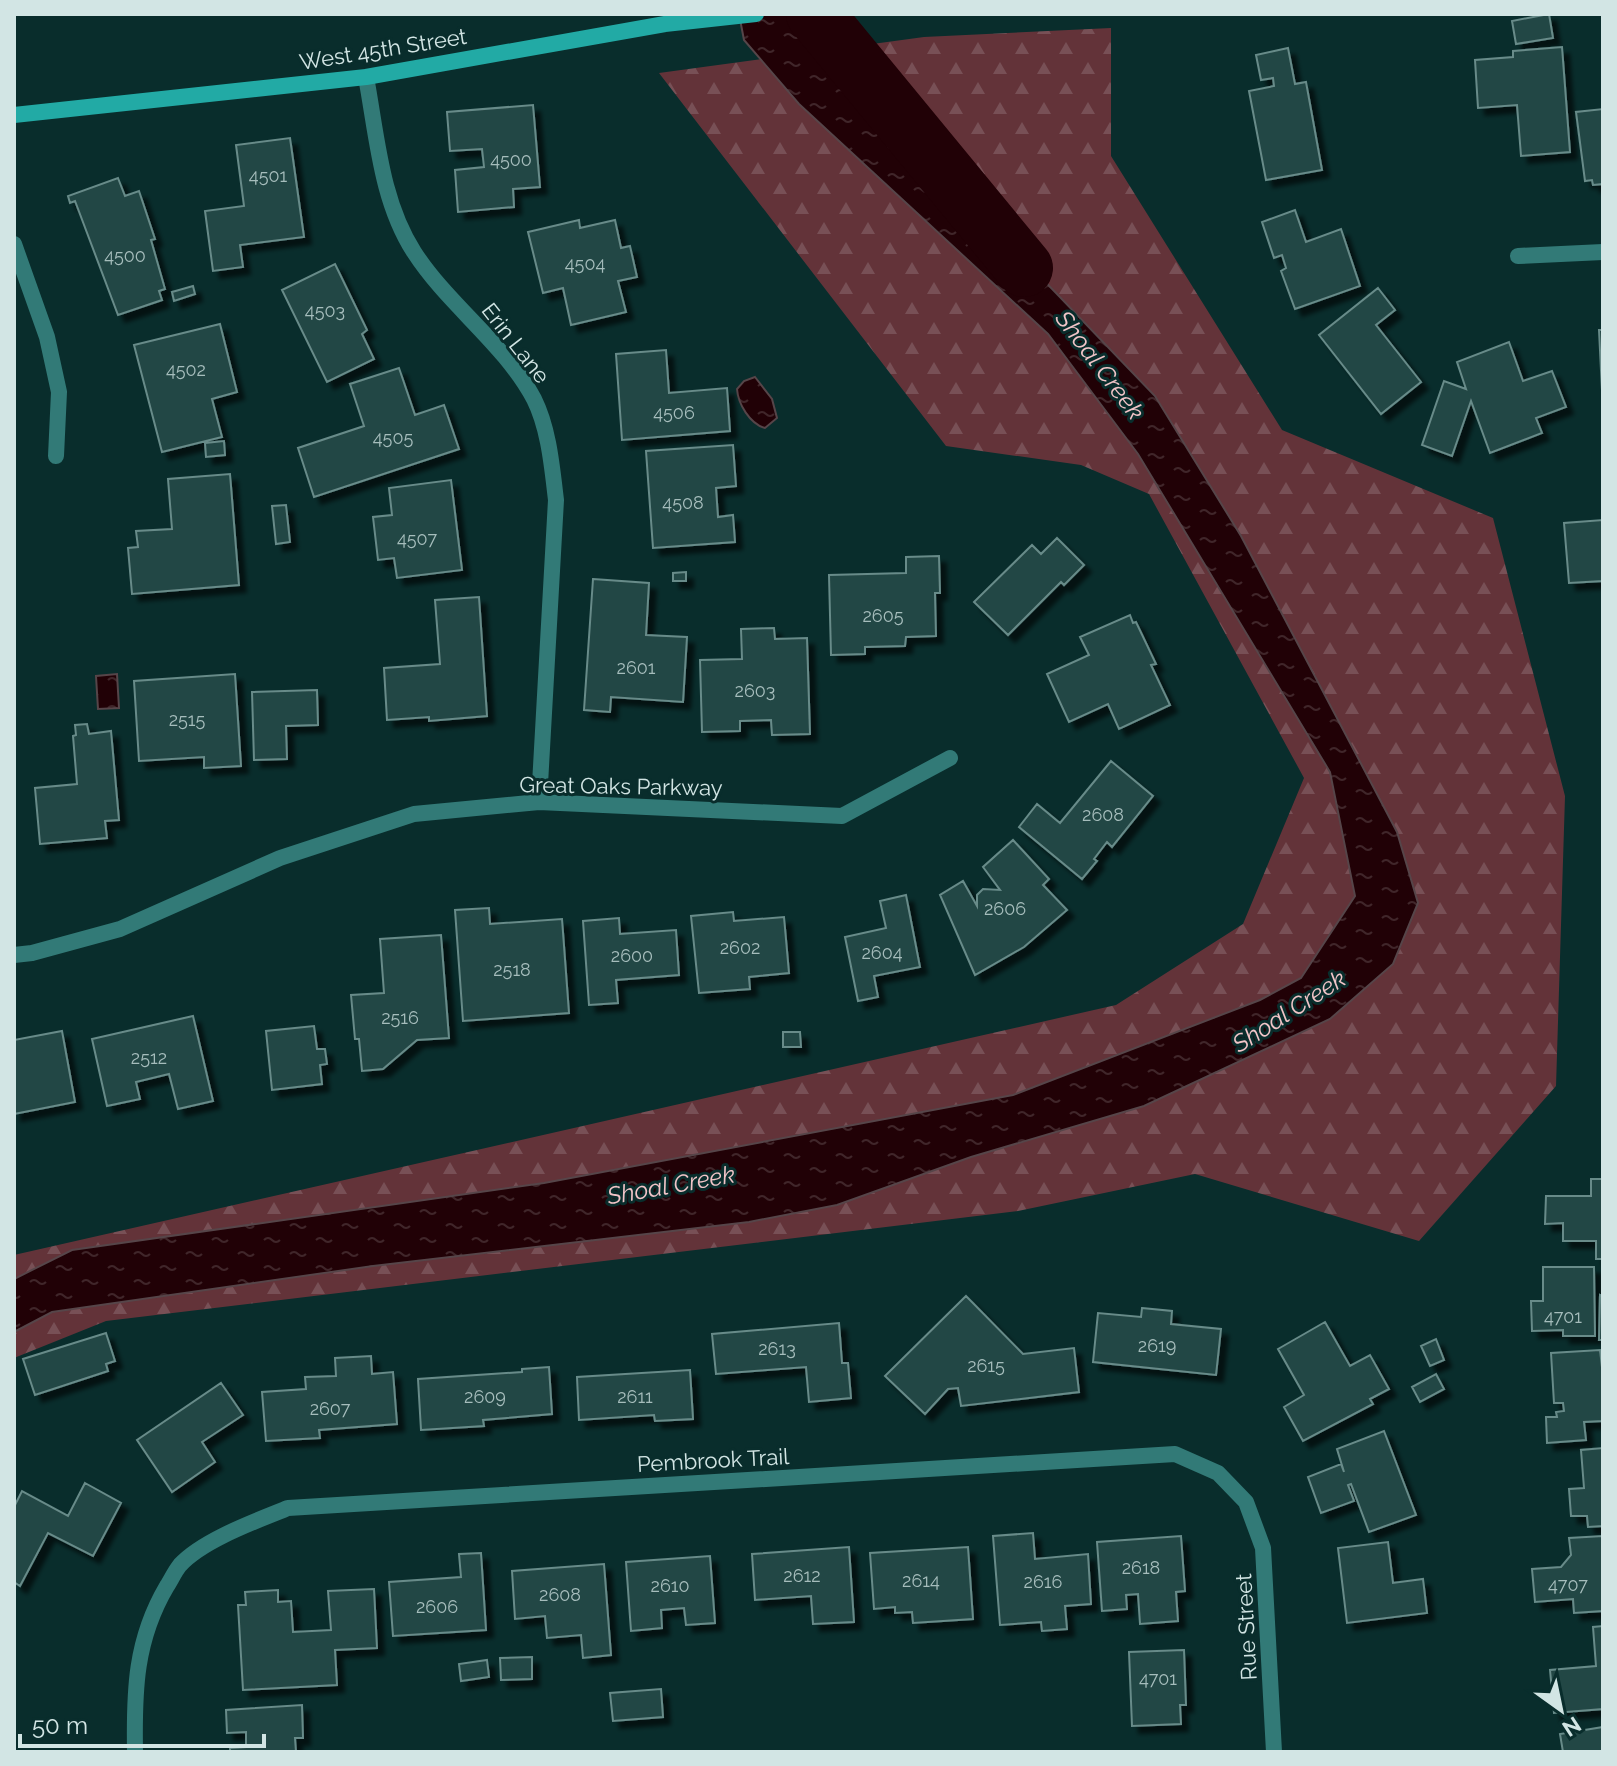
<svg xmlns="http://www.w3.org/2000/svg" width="1617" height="1766" font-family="Raleway,sans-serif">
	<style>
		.forest { fill: url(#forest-firs) }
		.water { fill: url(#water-ripples); stroke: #564549; stroke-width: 2 }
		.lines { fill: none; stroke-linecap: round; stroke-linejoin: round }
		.river { stroke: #210106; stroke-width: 58 }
		.building { fill: #244644; stroke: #678b89; stroke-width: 2; filter: url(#shadow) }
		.street { stroke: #327a77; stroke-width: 16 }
		.secondary { stroke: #22aaa5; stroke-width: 16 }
		.labels { text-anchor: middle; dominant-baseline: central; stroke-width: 6; stroke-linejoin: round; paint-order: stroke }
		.number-label { font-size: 18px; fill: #a6bdbc }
		.street-label { font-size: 22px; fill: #d2e5e4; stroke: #092d2c }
		.water-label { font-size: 24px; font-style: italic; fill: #f2c5c8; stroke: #092d2c }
	</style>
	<defs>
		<pattern id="forest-firs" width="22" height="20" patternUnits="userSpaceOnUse" patternTransform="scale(2)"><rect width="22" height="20" fill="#633339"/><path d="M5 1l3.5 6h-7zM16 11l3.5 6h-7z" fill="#785056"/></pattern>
		<pattern id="water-ripples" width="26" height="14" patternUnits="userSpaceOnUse" patternTransform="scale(2)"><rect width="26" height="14" fill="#210106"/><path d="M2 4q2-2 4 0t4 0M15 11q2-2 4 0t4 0" fill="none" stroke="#40262a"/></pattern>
		<filter id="shadow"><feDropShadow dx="7" dy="7" stdDeviation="2" flood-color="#0009"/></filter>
	</defs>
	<rect width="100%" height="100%" fill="#092d2c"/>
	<!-- forest -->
	<path class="forest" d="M 1111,28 L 1111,156 L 1282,430 L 1493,518 L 1565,796 L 1556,1086 L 1419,1241 L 1195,1174 L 1018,1211 L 106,1321 L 14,1358 L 14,1255 L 1116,1005 L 1243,924 L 1304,778 L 1149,494 L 1081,465 L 946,446 L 659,73 L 924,37 Z"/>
	<!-- water -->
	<path class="water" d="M 739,14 L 803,14 L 834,62 L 1155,396 L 1241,536 L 1397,832 L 1418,903 L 1393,964 L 1330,1019 L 1144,1106 L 971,1157 L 837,1205 L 749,1222 L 373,1266 L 52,1312 L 14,1332 L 14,1279 L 72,1250 L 544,1183 L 1013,1095 L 1260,1000 L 1301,978 L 1355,896 L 1330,772 L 1138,454 L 1048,334 L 799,104 L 744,40 Z
		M 755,377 L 772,399 L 777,418 L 765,428 C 750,424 738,404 737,389 L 744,381 Z
		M 117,674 L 119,708 L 98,709 L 96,676 Z"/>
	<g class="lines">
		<!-- river -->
		<path class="river" d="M 815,14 L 1024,268"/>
	</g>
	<!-- building -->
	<path class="building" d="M 1549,14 L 1553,38 L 1516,44 L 1512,21 Z
		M 1562,47 L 1570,152 L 1521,156 L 1517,105 L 1478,108 L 1475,60 L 1513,57 L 1513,51 Z
		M 1288,48 L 1295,84 L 1306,82 L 1322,170 L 1266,180 L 1249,91 L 1274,86 L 1273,78 L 1261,80 L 1256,55 Z
		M 533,105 L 540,187 L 513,189 L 514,207 L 458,212 L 455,170 L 484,167 L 482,149 L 450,151 L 447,112 Z
		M 1603,109 L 1603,184 L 1593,185 L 1592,180 L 1585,181 L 1576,112 Z
		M 290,138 L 304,237 L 240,245 L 243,267 L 213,271 L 205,211 L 244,206 L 236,145 Z
		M 118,178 L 125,196 L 139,191 L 155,239 L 151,240 L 165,289 L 159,291 L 162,300 L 118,315 L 75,201 L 70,203 L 68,196 Z
		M 1295,210 L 1306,242 L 1341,229 L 1360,286 L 1295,309 L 1281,271 L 1286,268 L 1282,255 L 1274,258 L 1262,222 Z
		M 579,220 L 580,228 L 615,220 L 621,248 L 630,246 L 637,277 L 618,281 L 626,312 L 571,325 L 563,288 L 543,293 L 528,232 Z
		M 335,264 L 367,330 L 362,334 L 374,359 L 327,382 L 282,290 Z
		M 193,286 L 195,294 L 174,301 L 172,292 Z
		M 1378,288 L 1395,310 L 1376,325 L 1421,382 L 1381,414 L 1319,335 Z
		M 220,324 L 237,392 L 212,399 L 222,437 L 162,452 L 134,345 Z
		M 1599,330 L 1603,330 L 1603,411 Z
		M 1509,342 L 1523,381 L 1552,371 L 1566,407 L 1536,418 L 1542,433 L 1490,453 L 1471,401 L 1452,456 L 1422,445 L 1444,381 L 1466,389 L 1457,362 Z
		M 666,350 L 669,393 L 727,388 L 730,431 L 622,440 L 616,354 Z
		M 399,368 L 415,415 L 444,405 L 459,449 L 314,497 L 298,448 L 364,426 L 350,384 Z
		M 224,441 L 225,455 L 206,457 L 205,443 Z
		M 733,445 L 736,486 L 716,488 L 718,517 L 733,515 L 735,542 L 653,548 L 646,451 Z
		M 230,474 L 239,585 L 132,594 L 128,548 L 138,547 L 136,531 L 172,529 L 168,479 Z
		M 451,480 L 462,570 L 397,578 L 394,558 L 378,560 L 373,517 L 392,515 L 389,488 Z
		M 286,505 L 290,542 L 276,544 L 272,506 Z
		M 1603,520 L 1603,581 L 1569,583 L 1564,523 Z
		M 1057,538 L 1084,565 L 1064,585 L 1061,582 L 1008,635 L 974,602 L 1032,545 L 1041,554 Z
		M 939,556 L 940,593 L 935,593 L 936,636 L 906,637 L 905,646 L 865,647 L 865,654 L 831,655 L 829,575 L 906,573 L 906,557 Z
		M 686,572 L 686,581 L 673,581 L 673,573 Z
		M 593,579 L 649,583 L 646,635 L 687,637 L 683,702 L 611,697 L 610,712 L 584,710 Z
		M 479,597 L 487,716 L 429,721 L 429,717 L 387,720 L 384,668 L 440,664 L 435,600 Z
		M 1130,615 L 1133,623 L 1136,622 L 1156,664 L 1151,665 L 1170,705 L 1119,729 L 1108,704 L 1069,722 L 1047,674 L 1089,655 L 1080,637 Z
		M 774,628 L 775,639 L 807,638 L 810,734 L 772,735 L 771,720 L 740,721 L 740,731 L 702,732 L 700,660 L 742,659 L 741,629 Z
		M 235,674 L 241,766 L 204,768 L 204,757 L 139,761 L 134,681 Z
		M 317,690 L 318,725 L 286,726 L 287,759 L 254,760 L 252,692 Z
		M 87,724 L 89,734 L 111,731 L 119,820 L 105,821 L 107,838 L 40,844 L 35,788 L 77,784 L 73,736 L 76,735 L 75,725 Z
		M 1111,761 L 1153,796 L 1112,847 L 1107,842 L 1094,859 L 1097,861 L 1082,879 L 1019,827 L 1037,804 L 1060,823 Z
		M 1013,840 L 1049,879 L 1043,885 L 1067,910 L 1024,947 L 975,975 L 940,895 L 963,881 L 977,906 L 977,895 L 983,889 L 1000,890 L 983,867 Z
		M 906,895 L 920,967 L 874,976 L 878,997 L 858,1001 L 845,937 L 886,928 L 880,901 Z
		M 489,908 L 490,924 L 562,919 L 569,1013 L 463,1021 L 455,910 Z
		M 733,912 L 734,921 L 784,917 L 789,973 L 749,977 L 750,989 L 699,993 L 691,916 Z
		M 619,918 L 620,934 L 676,930 L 679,975 L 616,980 L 618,1003 L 589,1005 L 583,921 Z
		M 441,935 L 449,1038 L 417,1040 L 383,1069 L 362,1071 L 359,1039 L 355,1039 L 351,995 L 384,993 L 380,939 Z
		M 193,1016 L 213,1101 L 178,1109 L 169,1074 L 136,1082 L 140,1099 L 107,1106 L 92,1039 Z
		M 314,1026 L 317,1049 L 325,1049 L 327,1064 L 320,1065 L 322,1084 L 272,1090 L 266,1031 Z
		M 62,1031 L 75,1102 L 14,1114 L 14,1040 Z
		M 783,1032 L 800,1032 L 801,1047 L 783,1047 Z
		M 1591,1179 L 1603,1179 L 1603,1259 L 1596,1259 L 1596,1241 L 1563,1241 L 1563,1223 L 1545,1224 L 1546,1196 L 1591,1196 Z
		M 1543,1267 L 1594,1267 L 1595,1336 L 1563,1336 L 1563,1330 L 1532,1331 L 1531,1301 L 1543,1301 Z
		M 1600,1295 L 1603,1296 L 1603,1340 L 1599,1340 Z
		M 966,1296 L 1023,1354 L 1074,1348 L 1079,1392 L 961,1406 L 958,1388 L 948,1389 L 925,1414 L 885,1376 Z
		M 1142,1308 L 1172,1311 L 1171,1324 L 1221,1329 L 1216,1375 L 1093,1362 L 1098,1313 L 1141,1317 Z
		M 1325,1322 L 1350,1366 L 1370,1355 L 1389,1389 L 1370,1399 L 1373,1404 L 1303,1441 L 1284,1407 L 1304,1395 L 1278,1349 Z
		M 839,1323 L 842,1363 L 848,1363 L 851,1398 L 809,1402 L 806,1367 L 716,1374 L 712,1334 Z
		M 106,1333 L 115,1361 L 106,1364 L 108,1371 L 35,1395 L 23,1359 Z
		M 1436,1339 L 1444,1360 L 1430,1366 L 1421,1346 Z
		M 1600,1350 L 1603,1376 L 1603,1421 L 1584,1422 L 1586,1440 L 1547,1443 L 1546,1417 L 1557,1417 L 1556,1412 L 1564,1411 L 1563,1403 L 1554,1403 L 1551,1353 Z
		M 371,1356 L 372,1374 L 393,1372 L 397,1424 L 319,1430 L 320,1438 L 266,1441 L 262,1392 L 306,1389 L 305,1377 L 336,1376 L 335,1358 Z
		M 549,1367 L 552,1414 L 483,1420 L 484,1426 L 421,1430 L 418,1379 L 522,1372 L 522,1369 Z
		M 690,1370 L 693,1419 L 655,1421 L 654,1415 L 579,1420 L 577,1377 Z
		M 1436,1374 L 1444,1389 L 1420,1402 L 1412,1387 Z
		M 221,1383 L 243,1415 L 202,1442 L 215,1462 L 172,1492 L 137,1440 Z
		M 1384,1431 L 1416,1515 L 1369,1532 L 1351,1484 L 1348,1485 L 1354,1501 L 1321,1513 L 1308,1477 L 1341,1464 L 1344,1472 L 1337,1449 Z
		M 1603,1448 L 1603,1526 L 1588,1527 L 1587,1516 L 1571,1516 L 1569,1489 L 1584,1488 L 1581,1450 Z
		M 85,1483 L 121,1503 L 93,1556 L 48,1533 L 20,1586 L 14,1582 L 14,1507 L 22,1491 L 68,1516 Z
		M 1033,1533 L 1035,1559 L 1088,1554 L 1091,1604 L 1065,1606 L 1067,1629 L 1042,1631 L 1041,1622 L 1000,1625 L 993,1536 Z
		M 1181,1536 L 1185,1591 L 1176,1592 L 1178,1621 L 1140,1624 L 1138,1594 L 1126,1595 L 1127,1609 L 1102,1611 L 1097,1542 Z
		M 1603,1536 L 1603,1611 L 1574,1613 L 1573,1599 L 1535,1602 L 1532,1569 L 1561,1567 L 1571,1555 L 1569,1538 Z
		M 1388,1542 L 1393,1583 L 1423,1579 L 1427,1613 L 1347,1623 L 1338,1548 Z
		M 849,1547 L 854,1622 L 813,1624 L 811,1596 L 755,1600 L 752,1554 Z
		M 968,1547 L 973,1619 L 913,1623 L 912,1612 L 895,1613 L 895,1607 L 874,1609 L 870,1553 Z
		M 481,1553 L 486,1630 L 393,1636 L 389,1582 L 461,1577 L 459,1554 Z
		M 710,1556 L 715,1623 L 686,1625 L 684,1608 L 661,1610 L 662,1628 L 631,1631 L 626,1562 Z
		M 604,1564 L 611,1655 L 583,1658 L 581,1635 L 547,1638 L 545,1616 L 515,1619 L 512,1571 Z
		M 374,1589 L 377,1648 L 335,1650 L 337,1685 L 243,1690 L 238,1605 L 246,1605 L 245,1592 L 278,1590 L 278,1602 L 291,1601 L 293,1632 L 331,1630 L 328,1591 Z
		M 1603,1626 L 1603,1709 L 1554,1713 L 1550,1670 L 1596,1666 L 1593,1627 Z
		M 1184,1650 L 1186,1705 L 1180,1705 L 1181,1724 L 1132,1726 L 1129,1652 Z
		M 532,1657 L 532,1679 L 501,1680 L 500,1658 Z
		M 487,1660 L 489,1677 L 461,1681 L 459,1664 Z
		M 661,1689 L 663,1717 L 613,1721 L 610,1693 Z
		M 302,1705 L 303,1738 L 295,1738 L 296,1752 L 230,1752 L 230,1748 L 246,1747 L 246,1732 L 227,1733 L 226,1710 Z
		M 1603,1727 L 1603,1752 L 1563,1752 L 1560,1734 Z"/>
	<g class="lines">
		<!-- street -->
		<path class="street" d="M 366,77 C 377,136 381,201 414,252 C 448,305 504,343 534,399 C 549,429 552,467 556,500 L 539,802
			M 14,244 L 47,337 L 59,392 L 56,456
			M 1518,256 L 1603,252
			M 14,955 L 32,953 L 120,929 L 280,858 L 414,814 L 539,802 L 842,816 L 950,758
			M 135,1752 C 134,1691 135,1640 167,1586 C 171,1580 175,1571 180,1565 C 203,1540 256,1521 288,1508 L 1175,1454 L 1218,1473 L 1246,1502 L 1263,1548 L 1274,1752"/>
		<!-- secondary -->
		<path class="secondary" d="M 14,115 L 366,77 L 665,24 L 756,14"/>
	</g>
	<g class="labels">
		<!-- number labels -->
		<g class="number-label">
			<text x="511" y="159">4500</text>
			<text x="268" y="175">4501</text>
			<text x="125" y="255">4500</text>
			<text x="585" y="263">4504</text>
			<text x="325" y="310">4503</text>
			<text x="186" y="369">4502</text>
			<text x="674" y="412">4506</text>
			<text x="393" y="437">4505</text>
			<text x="683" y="502">4508</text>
			<text x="417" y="538">4507</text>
			<text x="883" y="615">2605</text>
			<text x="636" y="667">2601</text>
			<text x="755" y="690">2603</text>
			<text x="187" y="719">2515</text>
			<text x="1103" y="814">2608</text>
			<text x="1005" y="908">2606</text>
			<text x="740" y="947">2602</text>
			<text x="882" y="952">2604</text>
			<text x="632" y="955">2600</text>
			<text x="512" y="969">2518</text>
			<text x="400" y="1017">2516</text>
			<text x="149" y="1057">2512</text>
			<text x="1563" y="1316">4701</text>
			<text x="1157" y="1345">2619</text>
			<text x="777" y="1348">2613</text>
			<text x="986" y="1365">2615</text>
			<text x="485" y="1396">2609</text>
			<text x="635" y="1396">2611</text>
			<text x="330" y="1408">2607</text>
			<text x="1141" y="1567">2618</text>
			<text x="802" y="1575">2612</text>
			<text x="921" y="1580">2614</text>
			<text x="1043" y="1581">2616</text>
			<text x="1568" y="1584">4707</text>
			<text x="670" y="1585">2610</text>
			<text x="560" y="1594">2608</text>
			<text x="437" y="1606">2606</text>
			<text x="1158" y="1678">4701</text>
		</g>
		<!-- street labels -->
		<g class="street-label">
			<text transform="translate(383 49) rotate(-9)">West 45th Street</text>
			<text transform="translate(516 343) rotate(52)">Erin Lane</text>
			<text transform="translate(621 786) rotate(1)">Great Oaks Parkway</text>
			<text transform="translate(713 1460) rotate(-3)">Pembrook Trail</text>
			<text transform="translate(1246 1627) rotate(-93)">Rue Street</text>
		</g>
		<!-- water labels -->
		<g class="water-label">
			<text transform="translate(1100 365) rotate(53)">Shoal Creek</text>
			<text transform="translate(1289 1011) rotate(-33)">Shoal Creek</text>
			<text transform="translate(671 1185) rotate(-10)">Shoal Creek</text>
		</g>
	</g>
	<!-- border -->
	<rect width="1617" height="1766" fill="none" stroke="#d2e5e4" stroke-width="32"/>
	<!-- north arrow -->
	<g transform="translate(1561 1710) rotate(147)" stroke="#092d2c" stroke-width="6" paint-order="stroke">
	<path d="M0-6L14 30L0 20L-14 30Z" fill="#d2e5e4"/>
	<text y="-12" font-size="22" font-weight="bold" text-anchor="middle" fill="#d2e5e4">N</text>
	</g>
	<!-- scale -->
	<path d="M20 1734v12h244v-12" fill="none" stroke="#d2e5e4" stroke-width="4"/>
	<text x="32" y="1734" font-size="24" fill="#d2e5e4" stroke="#092d2c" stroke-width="6" paint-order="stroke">50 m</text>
</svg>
